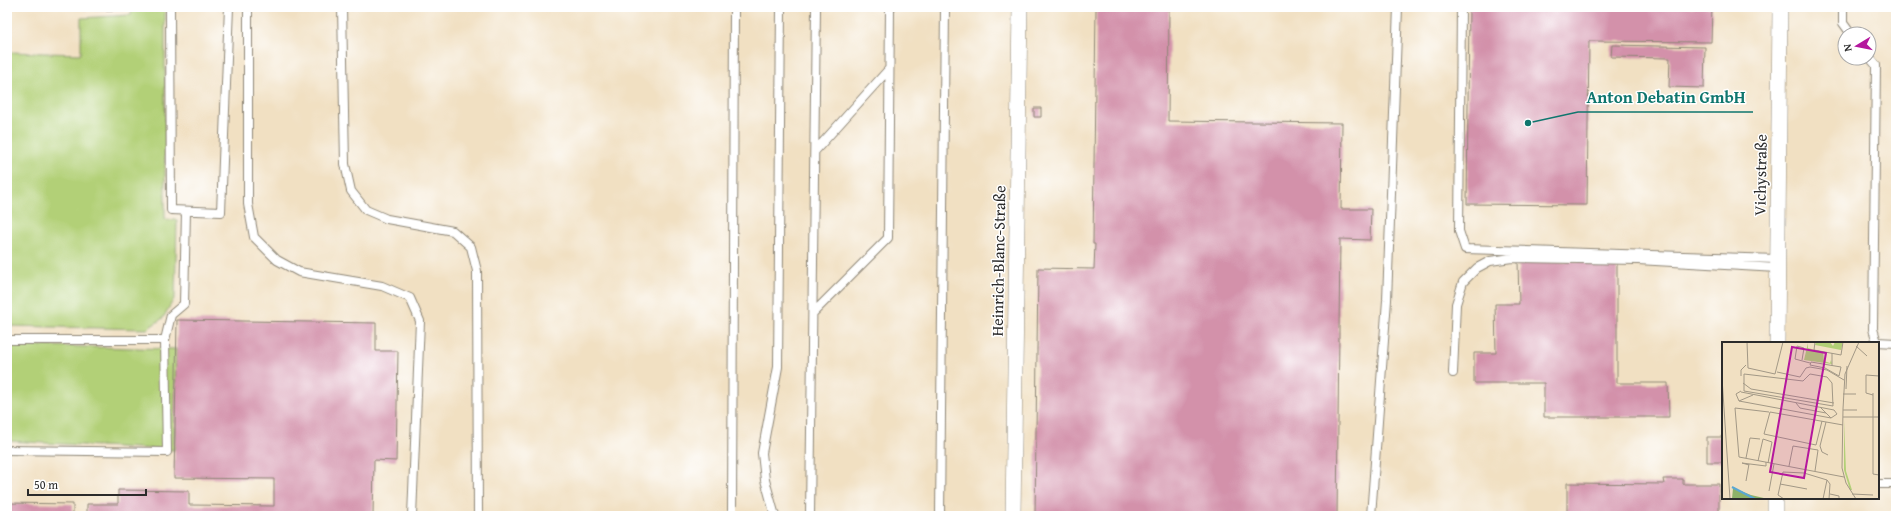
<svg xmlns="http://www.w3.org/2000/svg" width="1903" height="523" font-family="'Gentium Book Plus',serif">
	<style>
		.green { fill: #b2d077; stroke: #6e7e51 }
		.building { fill: #d391aa }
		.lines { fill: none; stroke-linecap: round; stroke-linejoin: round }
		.service-casing { stroke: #8e8676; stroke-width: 10 }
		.minor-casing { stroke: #8e8676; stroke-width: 16 }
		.service { stroke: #fff; stroke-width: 8 }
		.minor { stroke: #fff; stroke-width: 15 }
		.labels { text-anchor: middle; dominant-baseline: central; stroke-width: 3; stroke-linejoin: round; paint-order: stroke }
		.street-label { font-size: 16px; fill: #2b2b2b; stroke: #fff }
		.inset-river { fill: none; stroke: #5aa7d3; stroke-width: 2 }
		.inset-road { fill: none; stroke: #a29886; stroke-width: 1 }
		.view { fill: #b5179e; fill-opacity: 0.15; stroke: #b5179e; stroke-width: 2 }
		.inset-edge { fill: none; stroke: #2b2b2b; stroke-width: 2 }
		.leader { fill: none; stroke: #0f766e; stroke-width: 1.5 }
		.callout-dot { fill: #0f766e; stroke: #fff; stroke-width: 1.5 }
		.callout-label { font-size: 17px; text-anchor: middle; font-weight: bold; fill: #0f766e; stroke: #fff; stroke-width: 3; stroke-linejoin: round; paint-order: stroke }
	</style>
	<rect width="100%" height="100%" fill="#fff"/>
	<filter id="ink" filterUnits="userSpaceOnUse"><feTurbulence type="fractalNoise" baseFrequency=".025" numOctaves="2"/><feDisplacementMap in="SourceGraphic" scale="8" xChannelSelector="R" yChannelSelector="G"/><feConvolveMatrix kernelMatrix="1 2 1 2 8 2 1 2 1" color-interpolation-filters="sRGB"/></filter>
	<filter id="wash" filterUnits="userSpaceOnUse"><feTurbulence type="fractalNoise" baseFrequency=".012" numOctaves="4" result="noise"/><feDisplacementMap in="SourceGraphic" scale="16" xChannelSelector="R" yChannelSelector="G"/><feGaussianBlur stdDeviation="0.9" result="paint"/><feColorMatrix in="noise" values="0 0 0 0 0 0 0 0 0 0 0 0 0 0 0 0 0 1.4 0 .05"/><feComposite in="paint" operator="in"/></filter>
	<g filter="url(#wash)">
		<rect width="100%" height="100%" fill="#f1e0c2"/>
		<!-- green -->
		<path class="green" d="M 132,7 L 165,7 L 165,219 L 177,220 L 175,297 L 163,318 L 147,329 L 7,326 L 7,52 L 81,54 L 81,18 L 131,15 Z
			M 7,345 L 176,349 L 174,450 L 7,441 Z"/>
		<g id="blocks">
			<!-- building -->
			<path class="building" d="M 84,7 L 129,7 L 129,10 L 84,10 Z
				M 1096,7 L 1169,7 L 1168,121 L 1342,123 L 1341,209 L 1371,209 L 1370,240 L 1340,239 L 1337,516 L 1035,516 L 1038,268 L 1094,269 L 1095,244 L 1093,244 Z
				M 1469,7 L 1712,7 L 1711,42 L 1589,41 L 1587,205 L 1467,204 Z
				M 1612,45 L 1705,47 L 1704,88 L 1669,87 L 1670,58 L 1611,57 Z
				M 1034,108 L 1041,108 L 1041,117 L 1034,117 Z
				M 1518,261 L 1617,261 L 1617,383 L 1668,383 L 1669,417 L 1544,417 L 1544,383 L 1474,383 L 1474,353 L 1496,353 L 1495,304 L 1519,304 Z
				M 177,320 L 376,323 L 376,351 L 398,351 L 396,461 L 374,460 L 373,516 L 87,516 L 87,504 L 118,504 L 118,490 L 189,491 L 189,505 L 274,506 L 274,479 L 174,478 Z
				M 1707,437 L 1723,437 L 1723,462 L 1707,462 Z
				M 1663,479 L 1683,479 L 1683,484 L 1719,484 L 1719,516 L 1567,516 L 1567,483 L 1664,484 Z
				M 7,503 L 73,504 L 73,516 L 7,516 Z"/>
		</g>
	</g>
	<g filter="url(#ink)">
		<use href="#blocks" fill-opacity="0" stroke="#8e8676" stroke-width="1"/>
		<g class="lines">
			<!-- service casing -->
			<g class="service-casing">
				<path id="service" d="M 170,7 L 171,210 L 221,212 L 229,7
					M 248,7 L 248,204 L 254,237 L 277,260 L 299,272 L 382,286 L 410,298 L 420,321 L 412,516
					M 342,7 L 345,164 L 351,191 L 366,210 L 387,219 L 453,231 L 471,247 L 477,271 L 478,516
					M 1461,7 L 1459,231 L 1465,249 L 1777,259
					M 1843,7 L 1843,23 L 1851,34
					M 1869,57 L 1876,65 L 1873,329 L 1877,342 L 1896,343
					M 815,151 L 889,69
					M 813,313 L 888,238 L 890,7
					M 7,340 L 165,340
					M 1453,373 L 1456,304 L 1463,282 L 1477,268 L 1490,261 L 1512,258 L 1638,260 L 1777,268
					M 7,450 L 167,452 L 165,340 L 171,315 L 184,304 L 186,211
					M 1878,484 L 1896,484
					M 732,516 L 734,7
					M 775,516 L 765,480 L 762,453 L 778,367 L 781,7
					M 810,516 L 816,7
					M 940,516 L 945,7
					M 1371,516 L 1387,300 L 1398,7"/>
			</g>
			<!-- minor casing -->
			<g class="minor-casing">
				<path id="minor" d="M 1777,343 L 1780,7
					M 1013,516 L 1020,7
					M 1775,516 L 1775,498"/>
			</g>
			<!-- service -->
			<use href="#service" class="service"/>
			<!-- minor -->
			<use href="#minor" class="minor"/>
		</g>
	</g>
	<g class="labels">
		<!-- street labels -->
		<g class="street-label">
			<text transform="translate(1760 175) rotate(-89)">Vichystraße</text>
			<text transform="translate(998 261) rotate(-89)">Heinrich-Blanc-Straße</text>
		</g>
	</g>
	<!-- overview -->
	<g transform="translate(1722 342)">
		<rect width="157" height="157" fill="#f1e0c2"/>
		<path d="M 94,0 L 108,0 L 111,4 L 113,0 L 121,0 L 119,8 L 93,3 ZM 86,1 L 86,6 L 101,10 L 102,19 L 108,21 L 109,18 L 110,22 L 82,18 ZM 122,78 L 124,129 L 130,148 L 128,148 L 122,128 Z" fill="#b2d077"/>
		<path d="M 11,146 L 29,153 L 46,157 L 10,157 Z" fill="#8db268"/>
		<path class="inset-river" d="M 10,145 L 33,157"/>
		<path class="inset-road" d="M 25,0 L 26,26 L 53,32 L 61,0M 93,0 L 92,8 L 119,13 L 121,0M 134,4 L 145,14M 110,11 L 110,24M 80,18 L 82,6 L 75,4 L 73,17 L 88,21M 89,20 L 119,25 L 117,34 L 103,26 L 88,23 ZM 55,30 L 78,35 L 84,26 L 88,25 L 105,28 L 122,38M 22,32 L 81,39 L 88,32 L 105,35 L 110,41 L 111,64 L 22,49 ZM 19,34 L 19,28 L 24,23M 0,36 L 8,157M 21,41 L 29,47 L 112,61M 124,47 L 125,24M 19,49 L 14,52 L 17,59 L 31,53M 151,51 L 151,132 L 157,133M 121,52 L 134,52M 151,53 L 144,51 L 144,33 L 157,34M 17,59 L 109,76 L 115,72 L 112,68 L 19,50M 74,61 L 78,66 L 104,71M 98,65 L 109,76M 121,68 L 135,68M 47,70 L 13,66 L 17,115 L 122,135M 121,75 L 157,75M 100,79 L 94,103 L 42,92 L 48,70 L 121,83M 104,80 L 98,104 L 100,110 L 106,113M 24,116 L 28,96 L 38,97M 36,119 L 41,97 L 50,100 L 46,121M 27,123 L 20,121 L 44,124 L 44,120M 67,124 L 71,104 L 96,108 L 93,129M 105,138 L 108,142 L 107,157M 24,139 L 27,122M 58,142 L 85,147M 47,149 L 52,122M 108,152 L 117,154 L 117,157M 130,152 L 151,153M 62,157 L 56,153 L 61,130 L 82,131 L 105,138 L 101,157M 134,157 L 124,141 L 120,126 L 121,67 L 123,32 L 137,0"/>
		<path class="view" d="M 70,5 L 104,11 L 82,136 L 48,130 Z"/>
		<rect width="157" height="157" class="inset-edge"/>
	</g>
	<!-- callouts -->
	<path class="leader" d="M1528 123L1578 112H1753"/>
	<circle class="callout-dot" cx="1528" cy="123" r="4"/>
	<g class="callout-label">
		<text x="1666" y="103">Anton Debatin GmbH</text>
	</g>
	<!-- margin -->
	<rect width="1903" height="523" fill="none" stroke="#fff" stroke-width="24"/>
	<!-- north arrow -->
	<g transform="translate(1857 46) rotate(260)"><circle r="19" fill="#ffffff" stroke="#aaaaaa"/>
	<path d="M0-3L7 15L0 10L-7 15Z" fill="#b5179e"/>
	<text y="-6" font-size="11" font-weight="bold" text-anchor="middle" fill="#2b2b2b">N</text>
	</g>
	<!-- scale -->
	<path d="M28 489v6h118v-6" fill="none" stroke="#2b2b2b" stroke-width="2"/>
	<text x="34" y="489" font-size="12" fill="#2b2b2b" stroke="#ffffff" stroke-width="3" paint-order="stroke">50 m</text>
</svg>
